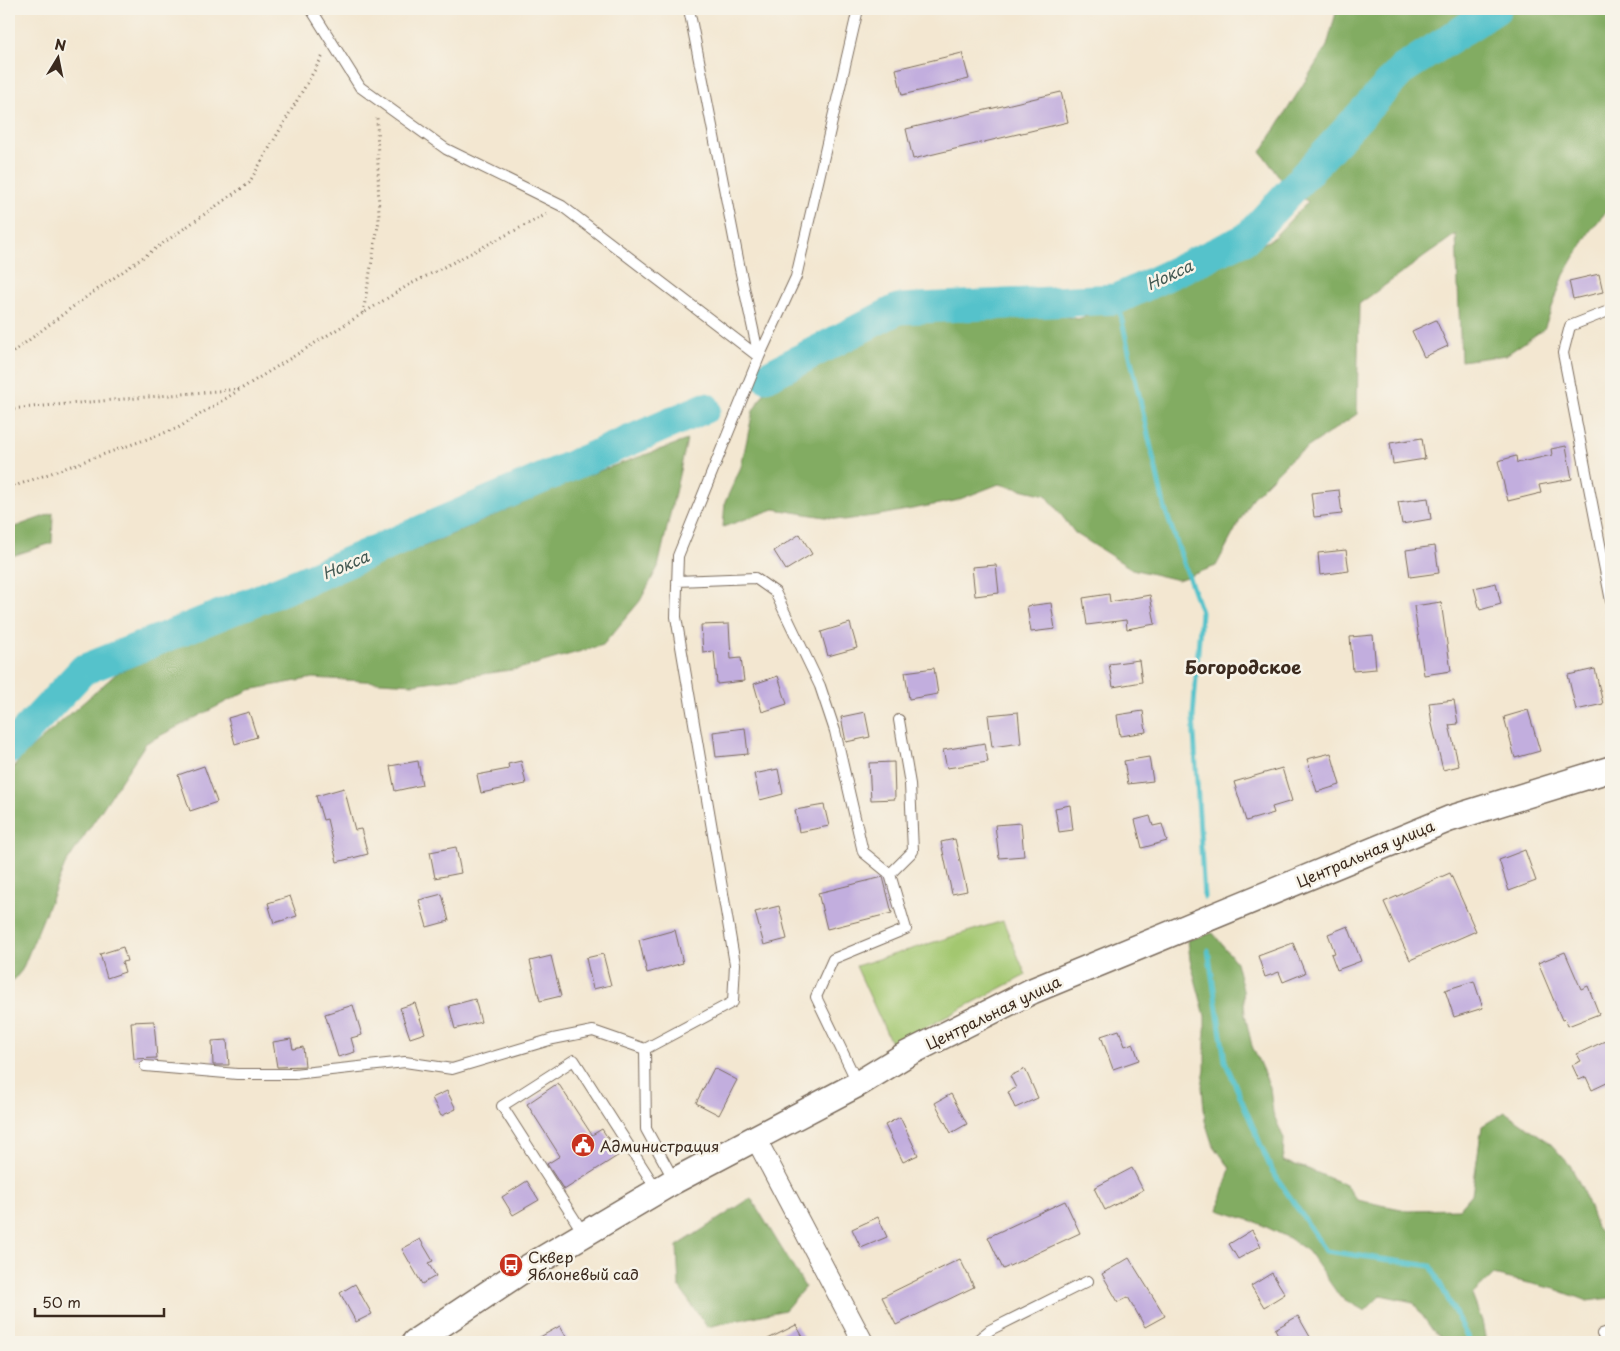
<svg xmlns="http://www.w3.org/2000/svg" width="1620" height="1351" font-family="'Playpen Sans',sans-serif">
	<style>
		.green { fill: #a3c770; stroke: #6f7847 }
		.forest { fill: #82ac62; stroke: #5e6b40 }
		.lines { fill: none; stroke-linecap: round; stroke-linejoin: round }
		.stream { stroke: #54c2cb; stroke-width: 5 }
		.river { stroke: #54c2cb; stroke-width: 31 }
		.building { fill: #c2aede }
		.service-casing { stroke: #7b6c5d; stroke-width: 12 }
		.minor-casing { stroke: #7b6c5d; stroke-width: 22 }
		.tertiary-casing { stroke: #7b6c5d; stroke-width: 28 }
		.path { stroke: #7b6c5d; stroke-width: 3; stroke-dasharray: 1 4; stroke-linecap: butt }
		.service { stroke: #fff; stroke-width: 10 }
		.minor { stroke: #fff; stroke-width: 20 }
		.tertiary { stroke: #fff; stroke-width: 25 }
		.labels { text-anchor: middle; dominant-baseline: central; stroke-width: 5; stroke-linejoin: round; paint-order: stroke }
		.street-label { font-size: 15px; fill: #3b2a1e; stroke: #f7f3e8 }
		.poi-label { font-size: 15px; fill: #3b2a1e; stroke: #f7f3e8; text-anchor: start }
		.water-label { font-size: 16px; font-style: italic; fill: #425852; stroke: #f7f3e8 }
		.quarter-label { font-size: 18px; font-weight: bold; fill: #3b2a1e; stroke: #f7f3e8 }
	</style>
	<rect width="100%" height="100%" fill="#f7f3e8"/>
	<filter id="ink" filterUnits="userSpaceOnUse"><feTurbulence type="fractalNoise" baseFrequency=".02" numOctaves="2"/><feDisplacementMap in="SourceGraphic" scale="10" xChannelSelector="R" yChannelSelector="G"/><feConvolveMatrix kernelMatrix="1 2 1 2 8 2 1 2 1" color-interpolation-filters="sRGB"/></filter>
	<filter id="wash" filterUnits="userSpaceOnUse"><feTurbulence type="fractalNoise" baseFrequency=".0096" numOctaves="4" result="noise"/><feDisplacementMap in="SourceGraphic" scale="20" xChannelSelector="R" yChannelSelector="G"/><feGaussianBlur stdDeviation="1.12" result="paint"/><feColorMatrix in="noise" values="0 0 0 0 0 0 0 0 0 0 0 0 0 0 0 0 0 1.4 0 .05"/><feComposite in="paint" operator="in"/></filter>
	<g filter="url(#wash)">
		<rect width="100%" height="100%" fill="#f3e7d1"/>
		<!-- green -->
		<path class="green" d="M 1003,921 L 1026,975 L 892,1045 L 856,966 Z"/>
		<!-- forest -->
		<path class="forest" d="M 1337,9 L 1611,9 L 1611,206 L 1590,231 L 1564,275 L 1544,329 L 1506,355 L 1461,361 L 1456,234 L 1359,304 L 1357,414 L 1292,458 L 1252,498 L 1216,566 L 1178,580 L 1132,569 L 1075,533 L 1046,495 L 999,484 L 955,501 L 880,515 L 844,520 L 774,509 L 723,527 L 725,502 L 741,467 L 753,411 L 766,390 L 795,379 L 895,324 L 955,317 L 1047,312 L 1078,319 L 1134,299 L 1271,240 L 1308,202 L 1284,183 L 1261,152 L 1327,46 Z
			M 687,440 L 658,567 L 640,601 L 603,645 L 518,669 L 414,684 L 313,678 L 249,690 L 146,743 L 65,865 L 22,970 L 9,986 L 9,774 L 22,756 L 117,673 L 317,588 L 432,543 L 582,477 Z
			M 53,513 L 52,543 L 9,557 L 9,529 Z
			M 1213,933 L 1236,962 L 1243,990 L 1245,1015 L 1252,1046 L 1270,1087 L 1273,1113 L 1284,1139 L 1283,1161 L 1308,1169 L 1346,1185 L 1357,1200 L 1406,1210 L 1459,1209 L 1472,1194 L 1482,1126 L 1505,1112 L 1549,1142 L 1570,1165 L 1582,1188 L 1596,1227 L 1611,1245 L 1611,1298 L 1587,1301 L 1555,1289 L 1493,1275 L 1472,1295 L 1482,1321 L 1486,1342 L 1450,1342 L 1433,1331 L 1413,1302 L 1381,1295 L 1365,1311 L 1340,1297 L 1308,1251 L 1289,1238 L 1258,1223 L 1218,1210 L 1230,1168 L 1212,1143 L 1205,1121 L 1202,1086 L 1205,1069 L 1205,1016 L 1190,960 L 1188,940 Z
			M 751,1198 L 805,1287 L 785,1310 L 707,1327 L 679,1287 L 677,1246 Z"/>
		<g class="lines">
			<!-- stream -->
			<path class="stream" d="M 1117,299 L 1165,509 L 1201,612 L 1193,717 L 1204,897
				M 1208,950 L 1225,1061 L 1271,1169 L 1326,1251 L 1431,1266 L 1470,1342"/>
			<!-- river -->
			<path class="river" d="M 766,377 L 898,309 L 1117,299 L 1247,238 L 1403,69 L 1496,9
				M 9,749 L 83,670 L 302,582 L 705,408"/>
		</g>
		<g id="blocks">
			<!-- building -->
			<path class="building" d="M 962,53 L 969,79 L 902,95 L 896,69 Z
				M 1061,92 L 1068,122 L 913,159 L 906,129 Z
				M 1599,274 L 1603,292 L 1573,299 L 1569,281 Z
				M 1436,320 L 1448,346 L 1424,357 L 1412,331 Z
				M 1422,438 L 1425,459 L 1393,464 L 1390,443 Z
				M 1566,446 L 1572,479 L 1539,485 L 1541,493 L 1508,501 L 1498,461 L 1516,456 L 1517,463 L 1552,455 L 1551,449 Z
				M 1339,490 L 1342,514 L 1314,517 L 1311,493 Z
				M 1428,498 L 1431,519 L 1402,524 L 1398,502 Z
				M 800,534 L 812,554 L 786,570 L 774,551 Z
				M 1435,546 L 1439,573 L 1410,577 L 1406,550 Z
				M 1346,550 L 1349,571 L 1320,575 L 1318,553 Z
				M 996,565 L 999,593 L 975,596 L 972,567 Z
				M 1496,583 L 1501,604 L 1480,610 L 1474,588 Z
				M 1109,594 L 1110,602 L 1150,595 L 1155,624 L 1127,629 L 1126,620 L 1087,625 L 1083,598 Z
				M 1441,602 L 1451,671 L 1424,675 L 1414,606 Z
				M 1051,603 L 1055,629 L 1031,632 L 1027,606 Z
				M 850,623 L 857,648 L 828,656 L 821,632 Z
				M 729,624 L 731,659 L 741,658 L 744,681 L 717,684 L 714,651 L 703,652 L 701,625 Z
				M 1373,635 L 1376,669 L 1353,671 L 1350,637 Z
				M 1139,660 L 1142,682 L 1113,687 L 1109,664 Z
				M 934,668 L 938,694 L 909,699 L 905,672 Z
				M 1595,669 L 1603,704 L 1576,710 L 1568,675 Z
				M 778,676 L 787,704 L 762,712 L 754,684 Z
				M 1454,700 L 1458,724 L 1449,725 L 1459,766 L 1443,770 L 1432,724 L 1429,703 Z
				M 1528,710 L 1540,751 L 1515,758 L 1504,717 Z
				M 1143,711 L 1146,732 L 1120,736 L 1117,715 Z
				M 249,712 L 257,737 L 235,744 L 228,718 Z
				M 865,712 L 870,737 L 846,742 L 841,717 Z
				M 1018,712 L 1021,743 L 992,747 L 988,715 Z
				M 745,728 L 748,754 L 716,757 L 713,732 Z
				M 985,743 L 988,762 L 947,768 L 943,750 Z
				M 1331,753 L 1340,785 L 1317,792 L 1307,759 Z
				M 1149,757 L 1153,781 L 1128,784 L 1124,761 Z
				M 418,761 L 422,785 L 395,791 L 390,766 Z
				M 521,761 L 526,784 L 481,793 L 477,775 L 509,769 L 508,764 Z
				M 894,762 L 895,799 L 871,800 L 869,763 Z
				M 204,766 L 217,802 L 190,811 L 178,775 Z
				M 1282,768 L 1292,801 L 1272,807 L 1274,813 L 1246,821 L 1234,782 Z
				M 778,769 L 783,794 L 760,800 L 754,774 Z
				M 344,788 L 355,830 L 361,829 L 368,854 L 337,862 L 327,819 L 323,820 L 316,796 Z
				M 824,805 L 829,826 L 799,832 L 795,810 Z
				M 1070,805 L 1073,830 L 1059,832 L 1055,808 Z
				M 1150,816 L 1153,826 L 1162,824 L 1167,841 L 1142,848 L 1135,820 Z
				M 1021,823 L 1024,856 L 999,858 L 995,825 Z
				M 955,839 L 967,891 L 952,894 L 941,842 Z
				M 456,847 L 461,873 L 435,878 L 430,852 Z
				M 1525,850 L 1536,881 L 1509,891 L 1499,860 Z
				M 1450,873 L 1476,931 L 1410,960 L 1384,902 Z
				M 883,877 L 892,913 L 827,929 L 818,893 Z
				M 442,894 L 449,921 L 427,927 L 419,900 Z
				M 290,896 L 297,916 L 274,923 L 268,903 Z
				M 779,906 L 787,939 L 764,945 L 755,912 Z
				M 1348,926 L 1361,961 L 1337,970 L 1331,954 L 1335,953 L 1328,934 Z
				M 675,930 L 683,963 L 647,973 L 639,940 Z
				M 1293,943 L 1305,973 L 1283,982 L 1279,972 L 1265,977 L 1258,956 Z
				M 123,947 L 127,961 L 122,962 L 125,972 L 107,978 L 100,954 Z
				M 1565,952 L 1581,989 L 1588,986 L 1599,1014 L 1568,1026 L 1565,1019 L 1562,1020 L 1538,963 Z
				M 603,954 L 611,985 L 593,989 L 586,958 Z
				M 551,956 L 561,996 L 540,1001 L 530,961 Z
				M 1474,981 L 1483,1008 L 1454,1017 L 1445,990 Z
				M 475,999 L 481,1022 L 455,1029 L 449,1006 Z
				M 415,1003 L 425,1033 L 410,1038 L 400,1008 Z
				M 353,1005 L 362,1035 L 351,1038 L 355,1052 L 338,1057 L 325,1014 Z
				M 154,1021 L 157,1058 L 134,1059 L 131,1022 Z
				M 1119,1030 L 1125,1046 L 1133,1043 L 1139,1060 L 1113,1069 L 1101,1036 Z
				M 291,1039 L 293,1049 L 303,1047 L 305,1066 L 277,1067 L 273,1042 Z
				M 227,1040 L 229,1065 L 213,1065 L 212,1041 Z
				M 1607,1040 L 1611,1049 L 1611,1081 L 1592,1090 L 1586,1077 L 1579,1080 L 1572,1065 L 1581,1061 L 1577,1054 Z
				M 714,1068 L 737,1080 L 719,1115 L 696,1103 Z
				M 1025,1069 L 1038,1098 L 1015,1108 L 1008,1092 L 1016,1088 L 1010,1076 Z
				M 558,1083 L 592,1135 L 602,1129 L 619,1155 L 564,1190 L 547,1164 L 560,1156 L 527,1104 Z
				M 447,1091 L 456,1109 L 441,1116 L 432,1098 Z
				M 951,1094 L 967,1124 L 951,1133 L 935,1103 Z
				M 900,1117 L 918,1155 L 903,1162 L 885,1125 Z
				M 1132,1168 L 1143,1190 L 1105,1210 L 1094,1188 Z
				M 527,1181 L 539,1200 L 513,1215 L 502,1197 Z
				M 1065,1201 L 1080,1233 L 1003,1269 L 988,1237 Z
				M 878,1217 L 887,1237 L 861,1248 L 852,1229 Z
				M 1252,1230 L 1261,1246 L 1238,1259 L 1229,1244 Z
				M 420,1239 L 433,1261 L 428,1263 L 436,1276 L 422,1284 L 402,1249 Z
				M 1129,1258 L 1165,1316 L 1145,1327 L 1128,1297 L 1118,1302 L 1102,1274 Z
				M 960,1259 L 974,1287 L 896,1325 L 882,1297 Z
				M 1272,1273 L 1285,1294 L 1264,1307 L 1251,1286 Z
				M 355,1284 L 372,1314 L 356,1322 L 340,1293 Z
				M 1298,1316 L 1313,1342 L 1282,1342 L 1275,1329 Z
				M 796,1325 L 806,1342 L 762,1342 Z
				M 560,1326 L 569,1342 L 531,1342 Z"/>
		</g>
	</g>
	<g filter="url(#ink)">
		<use href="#blocks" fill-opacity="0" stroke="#7b6c5d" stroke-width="1"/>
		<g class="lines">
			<!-- service casing -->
			<g class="service-casing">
				<path id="service" d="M 311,9 L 360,87 L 446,149 L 562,206 L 759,357 L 796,277 L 858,9
					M 1611,310 L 1570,326 L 1563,353 L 1611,601
					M 677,581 L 755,578 L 775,592 L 820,686 L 835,731 L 863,852 L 890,874 L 906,929 L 833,959 L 816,997 L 858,1084
					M 890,874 L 913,851 L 910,784 L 899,720
					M 145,1066 L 237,1074 L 294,1074 L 405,1062 L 452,1069 L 553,1039 L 593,1031 L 645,1049
					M 674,1180 L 646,1129 L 645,1049 L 733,1002 L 735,964 L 676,617 L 678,556 L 759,357 L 740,269 L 689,9
					M 584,1234 L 502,1106 L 574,1060 L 657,1190
					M 1602,1334 L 1611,1331
					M 975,1342 L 990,1330 L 1088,1281"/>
			</g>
			<!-- minor casing -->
			<g class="minor-casing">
				<path id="minor" d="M 755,1137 L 863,1342"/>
			</g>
			<!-- tertiary casing -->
			<g class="tertiary-casing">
				<path id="tertiary" d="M 415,1342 L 517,1274 L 674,1181 L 858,1084 L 907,1054 L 1032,991 L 1449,819 L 1611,769"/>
			</g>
			<!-- path -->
			<path class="path" d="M 363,313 L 379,220 L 377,115
				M 9,355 L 78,303 L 249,183 L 324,54
				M 9,409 L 240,389
				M 9,488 L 178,428 L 407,286 L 547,214"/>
			<!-- service -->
			<use href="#service" class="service"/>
			<!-- minor -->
			<use href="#minor" class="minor"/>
			<!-- tertiary -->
			<use href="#tertiary" class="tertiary"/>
		</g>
	</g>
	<!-- icons -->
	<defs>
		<g id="civic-disc" transform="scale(1.25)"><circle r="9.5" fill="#c8321e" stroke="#f7f3e8"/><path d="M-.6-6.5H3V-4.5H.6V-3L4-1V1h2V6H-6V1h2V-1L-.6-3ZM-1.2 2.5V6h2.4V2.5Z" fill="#fff"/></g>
		<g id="bus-disc" transform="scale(1.25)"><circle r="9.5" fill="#c8321e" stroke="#f7f3e8"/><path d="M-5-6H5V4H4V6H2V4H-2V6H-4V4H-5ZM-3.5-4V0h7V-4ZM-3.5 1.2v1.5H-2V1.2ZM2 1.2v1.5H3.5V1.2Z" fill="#fff"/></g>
	</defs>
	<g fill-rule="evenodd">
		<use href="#civic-disc" x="583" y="1145"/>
		<use href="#bus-disc" x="511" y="1265"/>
	</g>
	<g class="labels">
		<!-- street labels -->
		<g class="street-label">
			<text transform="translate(1365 853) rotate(-23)">Центральная улица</text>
			<text transform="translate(993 1012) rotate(-26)">Центральная улица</text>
		</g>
		<!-- poi labels -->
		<g class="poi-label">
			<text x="600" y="1145">Администрация</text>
			<text x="528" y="1256">Сквер<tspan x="528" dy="17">Яблоневый сад</tspan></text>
		</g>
		<!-- water labels -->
		<g class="water-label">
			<text transform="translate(1169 274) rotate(-25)">Нокса</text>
			<text transform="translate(345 564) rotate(-23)">Нокса</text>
		</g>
		<!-- quarter labels -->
		<g class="quarter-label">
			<text x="1243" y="666">Богородское</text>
		</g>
	</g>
	<!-- margin -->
	<rect width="1620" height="1351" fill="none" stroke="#f7f3e8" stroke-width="30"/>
	<!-- north arrow -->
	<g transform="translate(58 58) rotate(10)" stroke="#f7f3e8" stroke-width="4" paint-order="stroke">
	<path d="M0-4L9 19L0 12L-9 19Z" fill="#3b2a1e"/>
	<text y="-8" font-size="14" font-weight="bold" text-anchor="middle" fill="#3b2a1e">N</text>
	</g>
	<!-- scale -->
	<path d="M35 1308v8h129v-8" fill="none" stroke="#3b2a1e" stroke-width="2.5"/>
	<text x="42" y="1308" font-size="15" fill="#3b2a1e" stroke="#f7f3e8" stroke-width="4" paint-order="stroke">50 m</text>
</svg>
